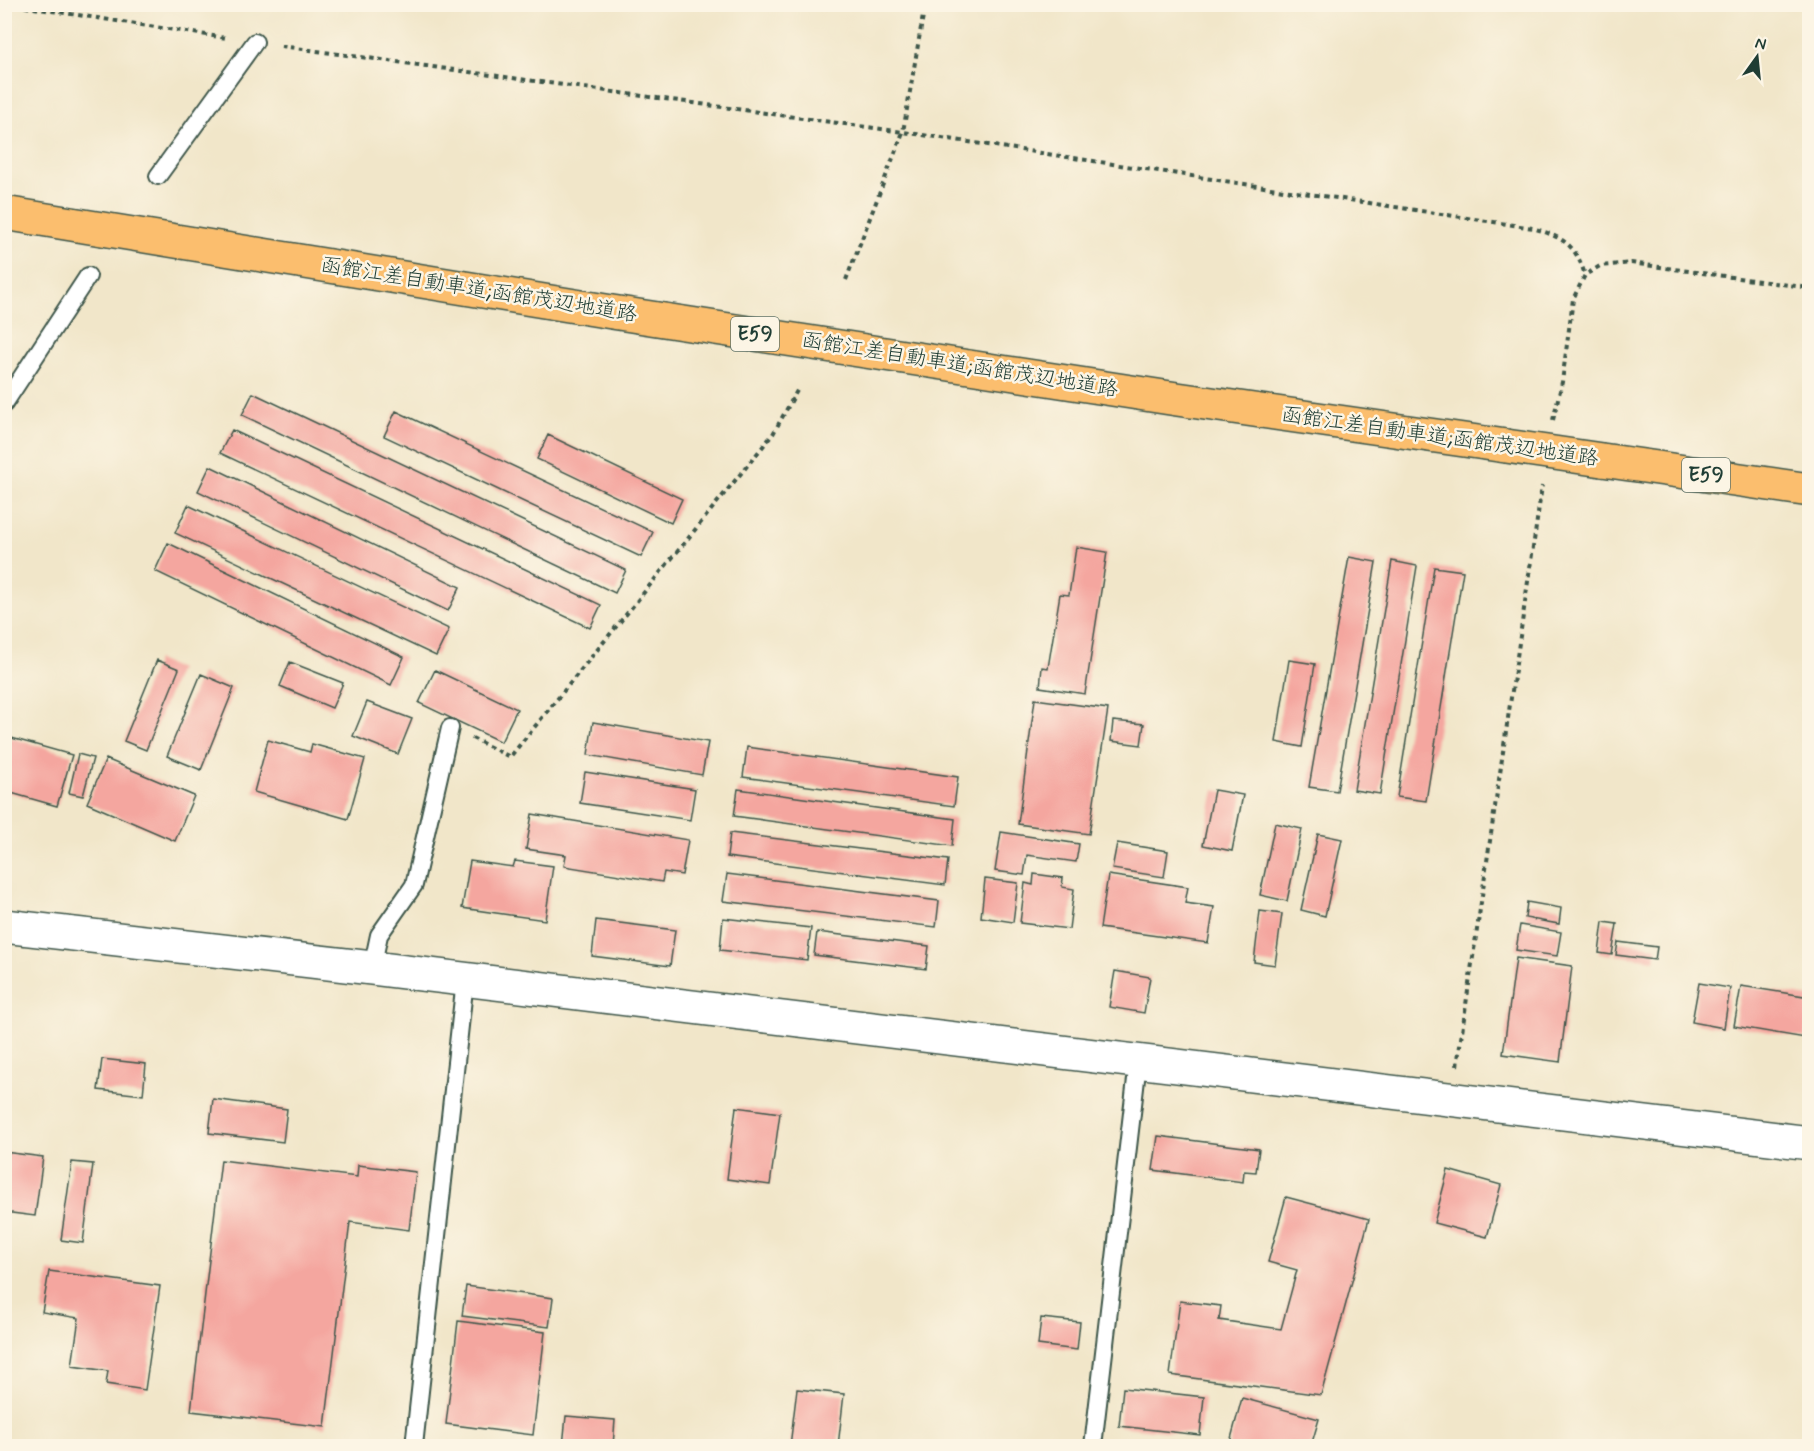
<svg xmlns="http://www.w3.org/2000/svg" width="1814" height="1451" font-family="Mynerve,'Klee One',sans-serif">
	<style>
		.building { fill: #f4a69f }
		.lines { fill: none; stroke-linecap: round; stroke-linejoin: round }
		.service-casing { stroke: #3e564a; stroke-width: 20 }
		.tertiary-casing { stroke: #3e564a; stroke-width: 36 }
		.motorway-casing { stroke: #3e564a; stroke-width: 36 }
		.path { stroke: #3e564a; stroke-width: 4; stroke-dasharray: 4.5 4.5; stroke-linecap: butt }
		.service { stroke: #fff; stroke-width: 16 }
		.tertiary { stroke: #fff; stroke-width: 33 }
		.motorway { stroke: #fbbe6e; stroke-width: 33 }
		.motorway-bridge-casing { stroke: #3e564a; stroke-width: 36; stroke-linecap: butt }
		.motorway-bridge { stroke: #fbbe6e; stroke-width: 33 }
		.labels { text-anchor: middle; dominant-baseline: central; stroke-width: 5; stroke-linejoin: round; paint-order: stroke }
		.shield { fill: #fcf5e5; stroke: #617469; stroke-width: 1.5 }
		.shield-label { font-size: 20px; font-weight: bold; fill: #1f3d34 }
		.street-label { font-size: 21px; fill: #1f3d34; stroke: #fcf5e5 }
	</style>
	<rect width="100%" height="100%" fill="#fcf5e5"/>
	<filter id="ink" filterUnits="userSpaceOnUse"><feTurbulence type="fractalNoise" baseFrequency=".0167" numOctaves="2"/><feDisplacementMap in="SourceGraphic" scale="12" xChannelSelector="R" yChannelSelector="G"/><feConvolveMatrix kernelMatrix="1 2 1 2 8 2 1 2 1" color-interpolation-filters="sRGB"/></filter>
	<filter id="wash" filterUnits="userSpaceOnUse"><feTurbulence type="fractalNoise" baseFrequency=".008" numOctaves="4" result="noise"/><feDisplacementMap in="SourceGraphic" scale="24" xChannelSelector="R" yChannelSelector="G"/><feGaussianBlur stdDeviation="1.35" result="paint"/><feColorMatrix in="noise" values="0 0 0 0 0 0 0 0 0 0 0 0 0 0 0 0 0 1.4 0 .05"/><feComposite in="paint" operator="in"/></filter>
	<g filter="url(#wash)">
		<rect width="100%" height="100%" fill="#f1e6c9"/>
		<g id="blocks">
			<!-- building -->
			<path class="building" d="M 253,393 L 626,570 L 615,593 L 242,415 Z
				M 396,411 L 653,532 L 641,557 L 384,436 Z
				M 232,430 L 601,605 L 590,628 L 220,453 Z
				M 548,435 L 682,499 L 671,523 L 537,459 Z
				M 210,466 L 460,587 L 448,611 L 198,491 Z
				M 188,505 L 449,629 L 436,656 L 175,533 Z
				M 168,543 L 404,657 L 391,685 L 155,571 Z
				M 1076,547 L 1107,552 L 1085,694 L 1040,687 L 1042,667 L 1048,668 L 1060,594 L 1069,595 Z
				M 1349,557 L 1376,562 L 1337,791 L 1309,787 Z
				M 1392,561 L 1417,566 L 1380,794 L 1354,790 Z
				M 1434,567 L 1463,571 L 1426,801 L 1397,797 Z
				M 157,660 L 179,669 L 146,750 L 124,741 Z
				M 1289,660 L 1315,664 L 1302,747 L 1276,742 Z
				M 290,662 L 343,683 L 332,708 L 280,686 Z
				M 435,670 L 517,709 L 501,742 L 419,703 Z
				M 201,674 L 234,688 L 201,770 L 167,756 Z
				M 1035,699 L 1108,709 L 1089,834 L 1018,824 Z
				M 367,702 L 412,719 L 398,754 L 353,736 Z
				M 1113,721 L 1144,724 L 1141,745 L 1111,741 Z
				M 593,722 L 708,742 L 702,775 L 588,755 Z
				M 8,737 L 72,755 L 57,806 L 4,791 L 4,751 Z
				M 268,740 L 310,752 L 312,744 L 365,759 L 348,819 L 254,792 Z
				M 747,747 L 958,777 L 954,806 L 743,777 Z
				M 78,754 L 93,758 L 83,796 L 69,793 Z
				M 106,759 L 194,796 L 175,841 L 87,803 Z
				M 585,772 L 695,789 L 690,820 L 580,803 Z
				M 738,789 L 955,819 L 952,846 L 734,816 Z
				M 1214,790 L 1243,795 L 1232,851 L 1203,845 Z
				M 532,814 L 688,840 L 682,875 L 664,872 L 662,882 L 564,866 L 566,855 L 526,849 Z
				M 1275,823 L 1302,829 L 1287,901 L 1260,895 Z
				M 1001,832 L 1079,844 L 1076,862 L 1027,855 L 1024,875 L 995,871 Z
				M 730,833 L 948,860 L 945,885 L 727,857 Z
				M 1318,834 L 1342,839 L 1325,916 L 1301,910 Z
				M 1117,843 L 1168,851 L 1164,877 L 1112,869 Z
				M 470,861 L 513,867 L 515,861 L 553,866 L 545,920 L 462,908 Z
				M 727,874 L 939,901 L 936,927 L 723,901 Z
				M 1034,874 L 1063,878 L 1062,887 L 1074,889 L 1069,929 L 1020,923 L 1025,883 L 1033,885 Z
				M 1108,875 L 1188,887 L 1185,903 L 1214,907 L 1208,943 L 1100,928 Z
				M 985,879 L 1018,883 L 1013,922 L 981,917 Z
				M 1527,902 L 1561,908 L 1559,924 L 1525,918 Z
				M 1260,911 L 1282,914 L 1275,965 L 1254,962 Z
				M 723,918 L 811,928 L 807,960 L 720,950 Z
				M 596,920 L 675,930 L 670,966 L 592,956 Z
				M 1603,922 L 1617,924 L 1612,955 L 1599,953 Z
				M 1520,925 L 1561,932 L 1557,956 L 1516,950 Z
				M 817,932 L 929,946 L 926,969 L 814,955 Z
				M 1618,942 L 1657,947 L 1655,960 L 1616,955 Z
				M 1516,958 L 1572,966 L 1560,1062 L 1503,1054 Z
				M 1115,971 L 1150,977 L 1144,1013 L 1109,1007 Z
				M 1699,983 L 1730,988 L 1724,1028 L 1692,1022 Z
				M 1741,986 L 1810,997 L 1805,1038 L 1734,1026 Z
				M 102,1059 L 146,1064 L 143,1095 L 98,1090 Z
				M 213,1099 L 287,1109 L 283,1142 L 209,1133 Z
				M 736,1107 L 780,1113 L 770,1185 L 727,1179 Z
				M 1158,1136 L 1259,1149 L 1256,1172 L 1244,1171 L 1243,1182 L 1153,1170 Z
				M 4,1152 L 43,1157 L 35,1216 L 4,1212 Z
				M 221,1160 L 357,1177 L 358,1165 L 416,1172 L 409,1230 L 350,1222 L 325,1427 L 191,1411 Z
				M 72,1162 L 93,1164 L 83,1243 L 61,1240 Z
				M 1448,1170 L 1501,1185 L 1487,1237 L 1434,1223 Z
				M 1286,1197 L 1369,1219 L 1321,1395 L 1170,1375 L 1180,1301 L 1221,1306 L 1219,1320 L 1281,1329 L 1297,1270 L 1268,1262 Z
				M 49,1271 L 160,1286 L 145,1390 L 106,1384 L 108,1371 L 72,1366 L 79,1318 L 42,1312 Z
				M 466,1286 L 553,1298 L 549,1327 L 462,1316 Z
				M 1041,1318 L 1080,1322 L 1077,1350 L 1038,1345 Z
				M 458,1321 L 545,1332 L 533,1435 L 446,1424 Z
				M 1123,1388 L 1204,1397 L 1200,1435 L 1119,1426 Z
				M 797,1389 L 844,1394 L 838,1446 L 790,1446 Z
				M 1242,1398 L 1319,1419 L 1311,1446 L 1229,1446 Z
				M 566,1416 L 615,1420 L 613,1446 L 563,1446 Z"/>
		</g>
	</g>
	<g filter="url(#ink)">
		<use href="#blocks" fill-opacity="0" stroke="#3e564a" stroke-width="1.5"/>
		<g class="lines">
			<!-- service casing -->
			<g class="service-casing">
				<path id="service" d="M 158,176 L 255,42
					M 4,404 L 88,276
					M 372,968 L 379,935 L 414,885 L 450,728
					M 414,1446 L 465,980
					M 1093,1446 L 1138,1062"/>
			</g>
			<!-- tertiary casing -->
			<g class="tertiary-casing">
				<path id="tertiary" d="M 4,926 L 372,968 L 1810,1143"/>
			</g>
			<!-- motorway casing -->
			<g class="motorway-casing">
				<path id="motorway" d="M 4,213 L 612,312 L 1177,399 L 1506,446
					M 1602,460 L 1810,490"/>
			</g>
			<!-- path -->
			<path class="path" d="M 7,4 L 226,38
				M 281,46 L 903,132 L 1533,228 C 1563,238 1575,243 1585,275
				M 846,280 L 903,132 L 925,4
				M 1553,420 L 1562,382 L 1573,299 L 1585,275 L 1600,266 L 1631,263 L 1810,288
				M 472,738 L 510,757 L 773,434 L 799,387
				M 1457,1066 L 1542,486"/>
			<!-- service -->
			<use href="#service" class="service"/>
			<!-- tertiary -->
			<use href="#tertiary" class="tertiary"/>
			<!-- motorway -->
			<use href="#motorway" class="motorway"/>
			<!-- motorway-bridge casing -->
			<g class="motorway-bridge-casing">
				<path id="motorway-bridge" d="M 1506,446 L 1602,460"/>
			</g>
			<!-- motorway-bridge -->
			<use href="#motorway-bridge" class="motorway-bridge"/>
		</g>
	</g>
	<g class="labels">
		<!-- shield labels -->
		<g class="shield">
			<rect x="731" y="317" width="48" height="34" rx="4.5"/>
			<rect x="1682" y="458" width="48" height="34" rx="4.5"/>
		</g>
		<g class="shield-label">
			<text x="755" y="334">E59</text>
			<text x="1706" y="475">E59</text>
		</g>
		<!-- street labels -->
		<g class="street-label">
			<text transform="translate(479 290) rotate(9)">函館江差自動車道;函館茂辺地道路</text>
			<text transform="translate(960 365) rotate(9)">函館江差自動車道;函館茂辺地道路</text>
			<text transform="translate(1440 437) rotate(8)">函館江差自動車道;函館茂辺地道路</text>
		</g>
	</g>
	<!-- margin -->
	<rect width="1814" height="1451" fill="none" stroke="#fcf5e5" stroke-width="24"/>
	<!-- north arrow -->
	<g transform="translate(1757 57) rotate(15)" stroke="#fcf5e5" stroke-width="4.5" paint-order="stroke">
	<path d="M0-4.5L10 22L0 15L-10 22Z" fill="#1f3d34"/>
	<text y="-9" font-size="16" font-weight="bold" text-anchor="middle" fill="#1f3d34">N</text>
	</g>
</svg>
